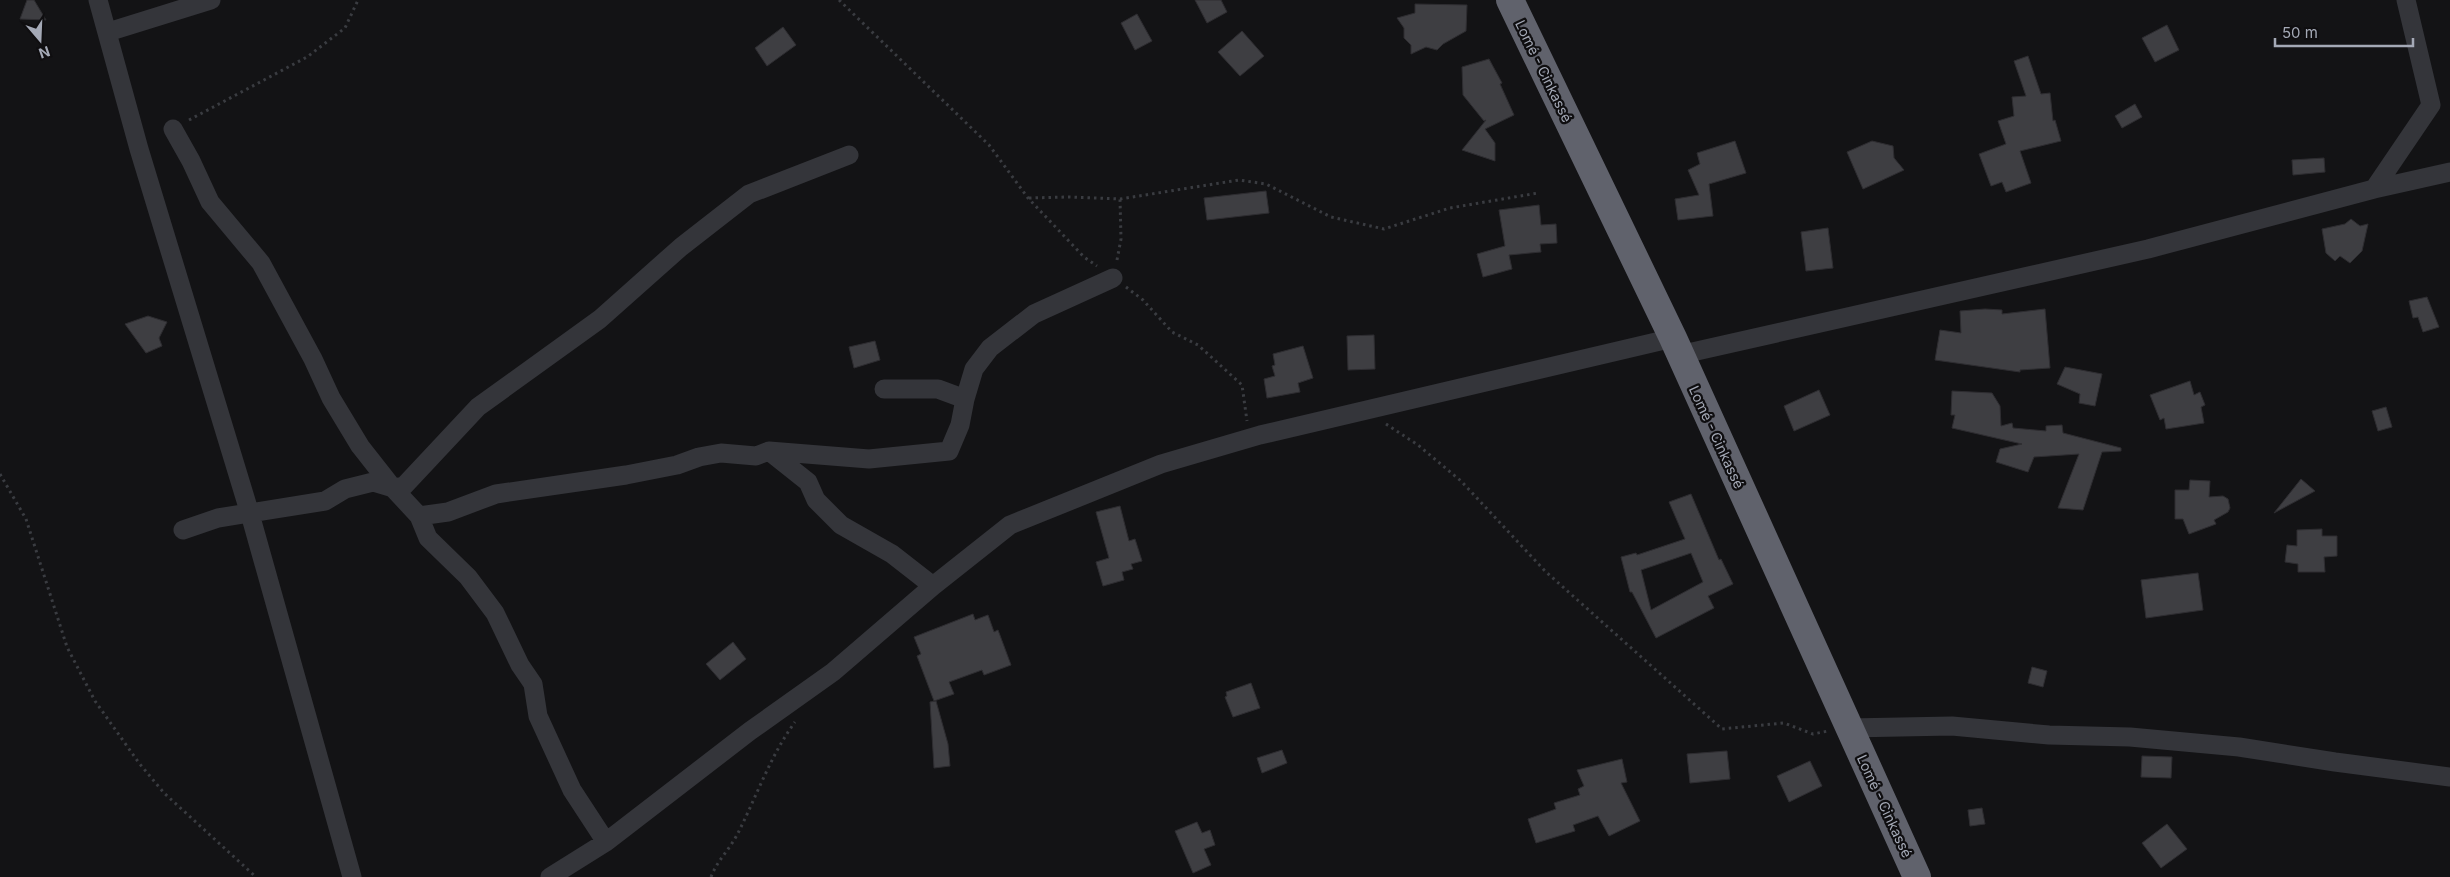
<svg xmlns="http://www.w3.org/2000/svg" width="2450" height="877" font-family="Inter,sans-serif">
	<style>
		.building { fill: #3e3e42; stroke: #2e2d31; fill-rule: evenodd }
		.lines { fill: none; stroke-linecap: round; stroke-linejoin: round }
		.path { stroke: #3a3c41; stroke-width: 3; stroke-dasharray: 2.5 4; stroke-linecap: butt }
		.minor { stroke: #34353a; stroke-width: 19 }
		.highway { stroke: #60626c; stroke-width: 28 }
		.labels { text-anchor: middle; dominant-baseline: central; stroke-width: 4.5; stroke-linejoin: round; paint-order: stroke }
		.street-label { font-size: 14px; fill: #a4a9b6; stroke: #0f0e10 }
	</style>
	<rect width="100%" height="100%" fill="#131315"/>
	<!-- building -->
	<path class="building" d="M 27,0 L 34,0 L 46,20 L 20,19 Z
		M 1195,0 L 1221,0 L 1227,12 L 1207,23 Z
		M 1415,4 L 1467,5 L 1466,31 L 1443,44 L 1437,50 L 1426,47 L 1411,54 L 1411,45 L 1404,38 L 1404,28 L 1397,18 L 1415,13 Z
		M 1137,14 L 1152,41 L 1135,50 L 1121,23 Z
		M 2167,25 L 2179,50 L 2155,62 L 2142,38 Z
		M 783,27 L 796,45 L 767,66 L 755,48 Z
		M 1242,31 L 1264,56 L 1240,76 L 1218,52 Z
		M 2028,56 L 2041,94 L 2050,93 L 2053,121 L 2055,120 L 2061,141 L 2020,151 L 2031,183 L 2006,192 L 2002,182 L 1991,186 L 1979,154 L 2006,144 L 1998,121 L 2014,116 L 2012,97 L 2026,96 L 2014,61 Z
		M 1489,59 L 1502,83 L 1500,84 L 1514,115 L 1485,129 L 1495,143 L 1495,161 L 1462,150 L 1486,120 L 1484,121 L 1463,95 L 1462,67 Z
		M 2135,104 L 2142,117 L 2122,128 L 2115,116 Z
		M 1735,141 L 1746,173 L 1709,184 L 1713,216 L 1678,220 L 1675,199 L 1699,195 L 1688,170 L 1700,164 L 1697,153 Z
		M 1872,141 L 1893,146 L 1894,158 L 1904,170 L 1863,189 L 1847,152 Z
		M 2324,158 L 2325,172 L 2293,175 L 2292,160 Z
		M 1266,191 L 1269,213 L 1207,220 L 1204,198 Z
		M 1539,205 L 1541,225 L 1556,224 L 1557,243 L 1540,244 L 1541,252 L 1509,255 L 1512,269 L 1483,277 L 1477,254 L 1505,246 L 1499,210 Z
		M 2351,219 L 2360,226 L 2368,224 L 2362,251 L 2350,263 L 2340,256 L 2335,261 L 2326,253 L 2322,229 L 2345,224 Z
		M 1828,228 L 1833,268 L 1806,271 L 1801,232 Z
		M 2427,297 L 2439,327 L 2423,332 L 2418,317 L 2413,318 L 2409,301 Z
		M 1985,309 L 2002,310 L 2002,314 L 2045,309 L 2050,368 L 2020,370 L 2020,372 L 1935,360 L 1940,330 L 1961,333 L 1960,311 Z
		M 148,316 L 167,322 L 159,338 L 162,346 L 146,353 L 125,324 Z
		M 1374,335 L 1375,369 L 1348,370 L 1347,336 Z
		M 875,341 L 880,360 L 854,368 L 849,347 Z
		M 1303,346 L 1313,378 L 1298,383 L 1300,392 L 1267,398 L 1264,379 L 1275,376 L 1272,366 L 1275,365 L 1273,354 Z
		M 2065,367 L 2102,374 L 2095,406 L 2079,403 L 2080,394 L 2057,384 Z
		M 2190,381 L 2194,395 L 2200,392 L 2205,405 L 2201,407 L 2204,423 L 2166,429 L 2164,418 L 2160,420 L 2150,395 Z
		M 1819,390 L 1830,415 L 1794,431 L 1784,406 Z
		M 1952,391 L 1992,393 L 2000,406 L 2001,426 L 2012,423 L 2013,428 L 2046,431 L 2046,426 L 2062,425 L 2063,433 L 2121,448 L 2121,451 L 2102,452 L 2083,510 L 2058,508 L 2079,454 L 2034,457 L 2028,472 L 1996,462 L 2000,449 L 2022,444 L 1952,428 L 1955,415 L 1951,415 Z
		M 2386,407 L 2392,427 L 2378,431 L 2372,411 Z
		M 2301,479 L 2315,491 L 2274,513 Z
		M 2190,480 L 2210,481 L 2209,497 L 2223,496 L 2228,499 L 2230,508 L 2228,512 L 2214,520 L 2216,524 L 2189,534 L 2183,519 L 2175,519 L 2175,490 L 2189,490 Z
		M 1691,494 L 1719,560 L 1721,559 L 1733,584 L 1708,596 L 1714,608 L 1656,638 L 1632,592 L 1630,592 L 1621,557 L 1636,553 L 1637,555 L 1685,539 L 1669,502 ZM 1691,553 L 1703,582 L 1651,610 L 1641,570 Z
		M 1120,506 L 1129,541 L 1135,539 L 1142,561 L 1131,564 L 1133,569 L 1122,572 L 1124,580 L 1103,586 L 1096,562 L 1109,558 L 1096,512 Z
		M 2322,529 L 2322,536 L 2337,536 L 2337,556 L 2324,557 L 2325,572 L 2298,572 L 2298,564 L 2285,562 L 2287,545 L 2297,546 L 2297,530 Z
		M 2198,573 L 2203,610 L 2146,618 L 2141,580 Z
		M 973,614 L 975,620 L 988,615 L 994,632 L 998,630 L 1011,665 L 984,675 L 982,670 L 949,682 L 954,694 L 934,701 L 917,656 L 921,654 L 914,637 Z
		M 733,642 L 746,659 L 720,680 L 706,664 Z
		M 2032,667 L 2047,671 L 2043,687 L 2028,683 Z
		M 1251,683 L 1260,708 L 1233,717 L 1225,697 L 1227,696 L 1226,692 Z
		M 936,701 L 948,744 L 950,766 L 934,768 L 930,702 Z
		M 1282,750 L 1287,763 L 1262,773 L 1257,758 Z
		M 1727,751 L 1730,779 L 1690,783 L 1687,754 Z
		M 2142,756 L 2172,757 L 2171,778 L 2141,777 Z
		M 1622,759 L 1627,782 L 1621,783 L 1640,821 L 1609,836 L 1598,816 L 1573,825 L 1575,831 L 1536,843 L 1528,819 L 1556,809 L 1554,803 L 1580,795 L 1578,789 L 1584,786 L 1577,770 Z
		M 1810,761 L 1822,786 L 1789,802 L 1777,776 Z
		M 1982,808 L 1985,824 L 1970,826 L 1968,810 Z
		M 1197,822 L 1202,833 L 1210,830 L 1215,845 L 1204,849 L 1211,865 L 1193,873 L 1175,831 Z
		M 2167,824 L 2187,849 L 2161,868 L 2142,843 Z"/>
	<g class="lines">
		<!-- path -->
		<path class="path" d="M 839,0 L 989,145 L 1028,198 L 1084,257 L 1097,266
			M 189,120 L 307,57 L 345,28 L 358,0
			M 1029,198 L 1068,197 L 1120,199 L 1239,180 L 1266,184 L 1331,217 L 1384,229 L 1450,208 L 1538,193
			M 1117,260 L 1121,239 L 1120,199
			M 1126,287 L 1143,300 L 1172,332 L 1198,345 L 1242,385 L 1247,421
			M 1386,424 L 1418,445 L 1461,481 L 1545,571 L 1722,729 L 1784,723 L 1813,734 L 1828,731
			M 0,474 L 26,519 L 67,647 L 95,701 L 139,763 L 164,793 L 256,877
			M 711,877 C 717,861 729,850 737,835 C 756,798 770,756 795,722"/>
		<!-- minor -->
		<path class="minor" d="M 98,0 L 139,149 L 250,514 L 352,877
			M 108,32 L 211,0
			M 173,129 L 191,161 L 210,202 L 261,263 L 313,359 L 331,398 L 360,446 L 393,488 L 419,516 L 428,538 L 468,577 L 495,613 L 520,665 L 533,684 L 538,716 L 572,790 L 606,842
			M 2374,189 L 2431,105 L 2406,0
			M 1679,355 L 2148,249 L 2374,189 L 2450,172
			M 965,399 L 974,369 L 990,348 L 1034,314 L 1113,278
			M 769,451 L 869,459 L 949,451 L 960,425 L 965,399 L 938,389 L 884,389
			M 419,516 L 448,512 L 496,494 L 626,475 L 677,465 L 699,457 L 721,453 L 756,456 L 769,451 L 808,482 L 816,500 L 841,525 L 892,554 L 933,586
			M 183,530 L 218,518 L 325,501 L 345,489 L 373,482 L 393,488 L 404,486 L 478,407 L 600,319 L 681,247 L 749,194 L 849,155
			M 1849,728 L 1952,726 L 2049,735 L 2130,737 L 2239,747 L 2335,762 L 2450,777
			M 550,877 L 606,842 L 750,731 L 833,672 L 933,586 L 1010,525 L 1161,464 L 1260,435 L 1673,338"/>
		<!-- highway -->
		<path class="highway" d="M 1510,0 L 1673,338 L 1917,877"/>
	</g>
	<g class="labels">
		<!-- street labels -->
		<g class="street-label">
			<text transform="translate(1544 71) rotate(64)">Lomé - Cinkassé</text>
			<text transform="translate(1717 437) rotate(65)">Lomé - Cinkassé</text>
			<text transform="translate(1885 806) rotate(65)">Lomé - Cinkassé</text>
		</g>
	</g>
	<!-- north arrow -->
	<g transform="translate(40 40) rotate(161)" stroke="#0f0e10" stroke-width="4" paint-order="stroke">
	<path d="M0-4L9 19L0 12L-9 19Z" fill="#a4a9b6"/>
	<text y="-8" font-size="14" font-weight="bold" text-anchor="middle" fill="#a4a9b6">N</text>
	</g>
	<!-- scale -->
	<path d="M2275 38v8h138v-8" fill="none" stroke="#a4a9b6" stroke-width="2.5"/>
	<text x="2282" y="38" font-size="15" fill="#a4a9b6" stroke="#0f0e10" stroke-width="4" paint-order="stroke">50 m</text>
</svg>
